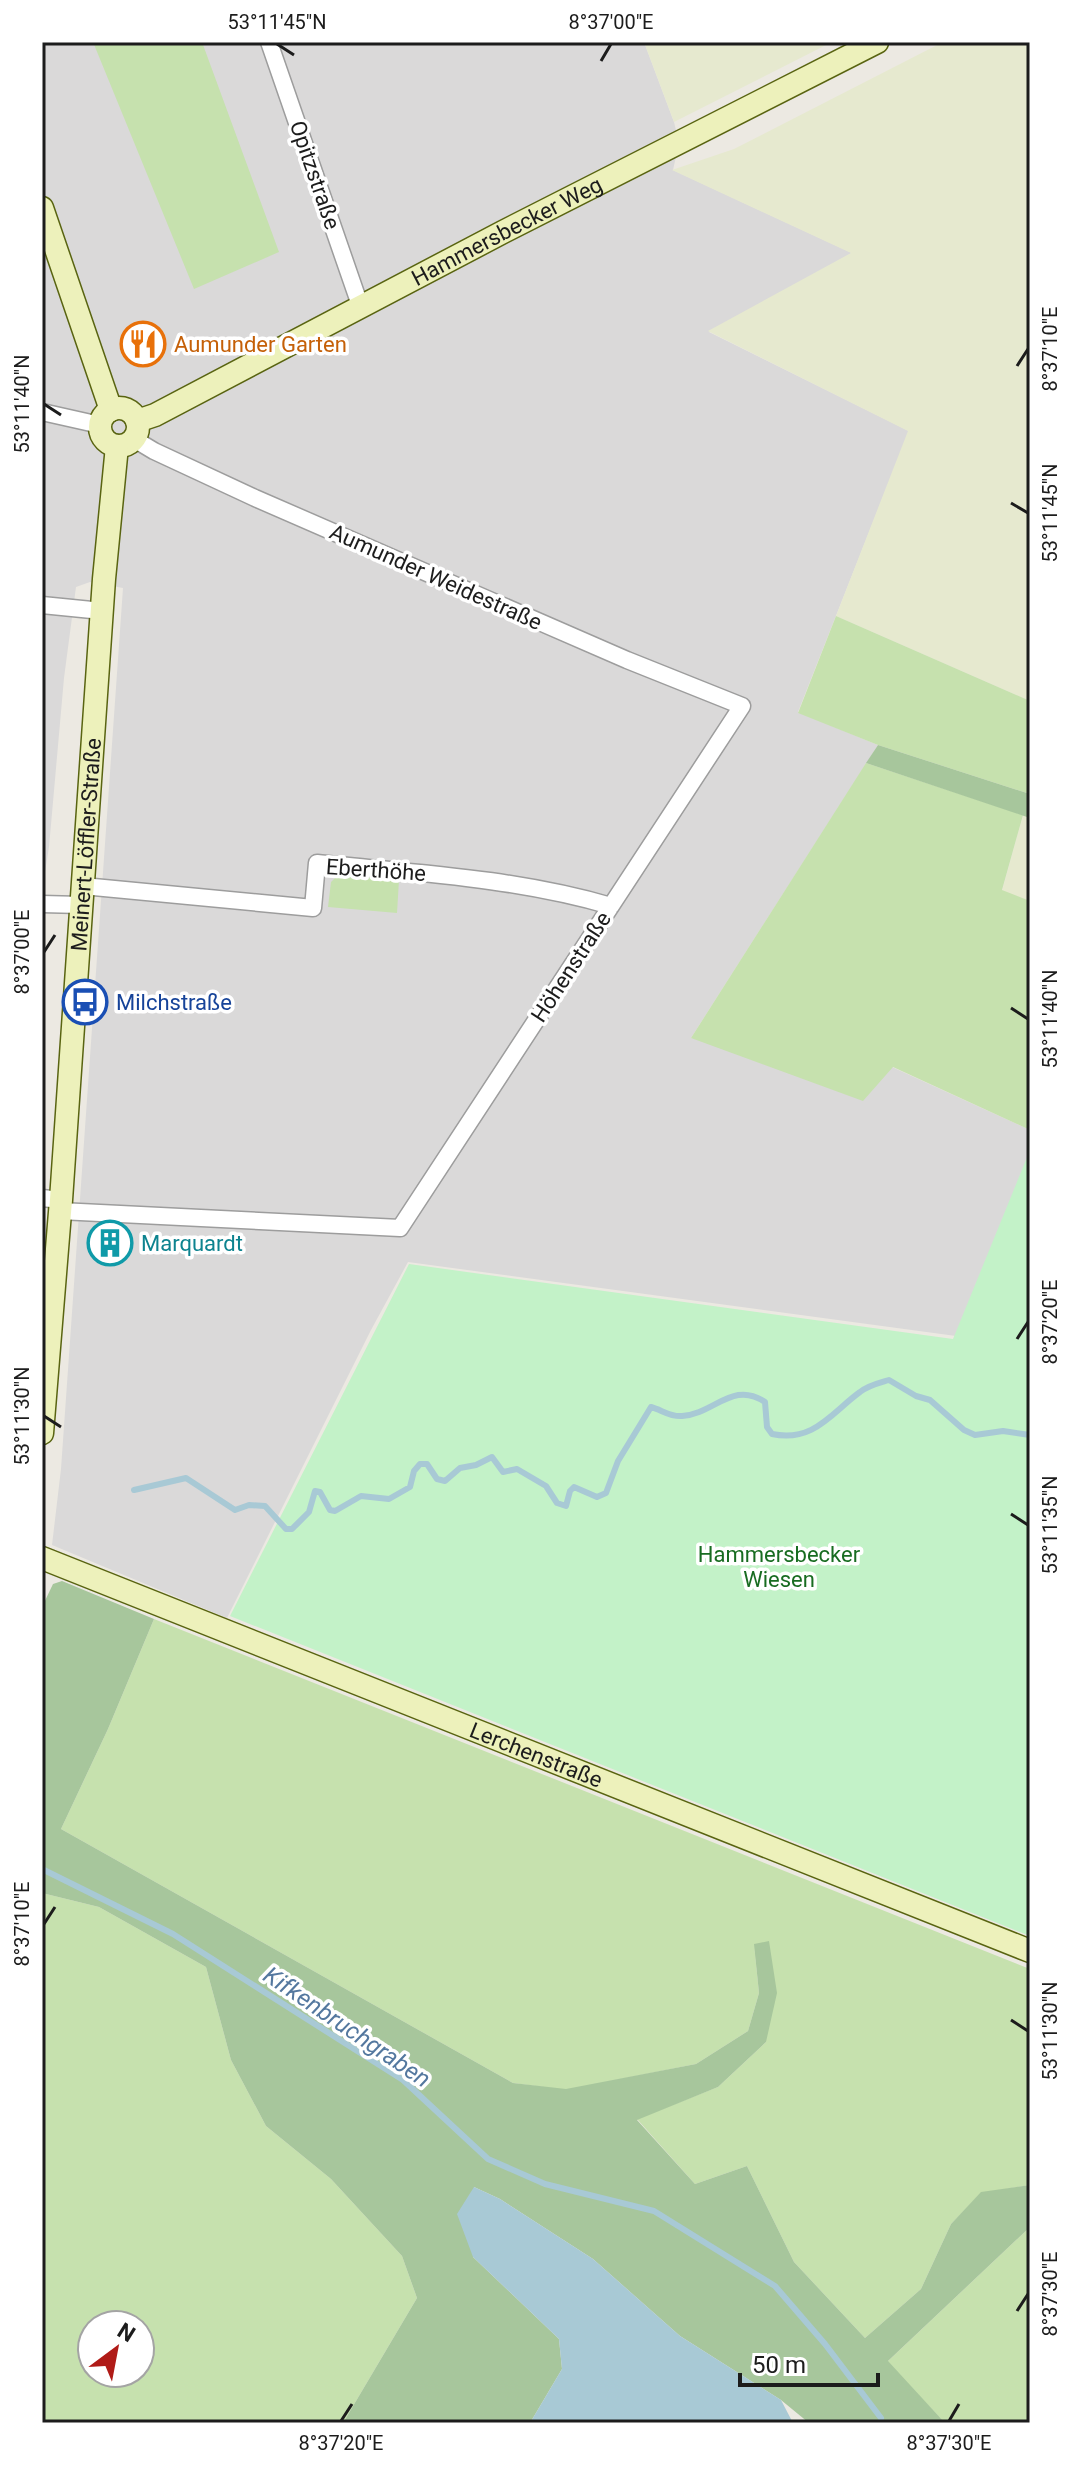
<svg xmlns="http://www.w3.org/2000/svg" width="1072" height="2465" font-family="Roboto,sans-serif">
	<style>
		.residential { fill: #dad9d9 }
		.farmland { fill: #e6e9cf }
		.grass { fill: #c6e1ae; fill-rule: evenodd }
		.forest { fill: #a7c69c }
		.park { fill: #c3f2c8 }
		.water { fill: #a8c9d5 }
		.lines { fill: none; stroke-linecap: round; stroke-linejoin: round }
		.stream { stroke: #a8c9d5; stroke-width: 6 }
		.street-casing { stroke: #9d9d9d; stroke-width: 19 }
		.secondary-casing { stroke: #596411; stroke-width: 25 }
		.street { stroke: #fff; stroke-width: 16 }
		.secondary { stroke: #edf1bb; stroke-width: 22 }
		.ticks { fill: none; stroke: #1c1c1c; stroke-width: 3 }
		.labels { text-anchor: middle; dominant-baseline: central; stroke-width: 7; stroke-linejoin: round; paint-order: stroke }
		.street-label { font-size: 22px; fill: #1c1c1c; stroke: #fff }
		.food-label { font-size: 22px; fill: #c56008; stroke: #fff; text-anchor: start }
		.transit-label { font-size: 22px; fill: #164399; stroke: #fff; text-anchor: start }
		.culture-label { font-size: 22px; fill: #0d838f; stroke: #fff; text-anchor: start }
		.park-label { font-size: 22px; fill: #186c21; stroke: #fff }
		.water-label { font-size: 24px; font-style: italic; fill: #54789f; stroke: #fff }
		.neatline { fill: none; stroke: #1c1c1c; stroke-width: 3 }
		.ticks-label { font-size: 20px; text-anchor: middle; fill: #1c1c1c }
	</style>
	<rect width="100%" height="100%" fill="#ece9e2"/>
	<!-- residential -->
	<path class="residential" d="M 42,42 L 644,42 L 674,122 L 679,143 L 673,170 L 852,253 L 709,332 L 909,431 L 798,712 L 878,745 L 691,1038 L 892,1067 L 1030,1130 L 1030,1158 L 956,1336 L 408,1262 L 371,1330 L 227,1618 L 52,1545 L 61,1469 L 123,588 L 90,582 L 76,587 L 64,678 L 49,847 L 42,890 Z"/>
	<!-- farmland -->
	<path class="farmland" d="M 644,42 L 832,42 L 674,122 Z
		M 943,42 L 1030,42 L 1030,701 L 836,616 L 908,431 L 708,331 L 851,253 L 672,170 L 734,149 Z
		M 1023,815 L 1030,818 L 1030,901 L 1002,891 Z"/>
	<!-- grass -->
	<path class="grass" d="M 93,42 L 202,42 L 279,252 L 194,289 Z
		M 836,616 L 1030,701 L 1030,794 L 878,745 L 798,713 Z
		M 866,763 L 1023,815 L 1002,890 L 1030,901 L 1030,1130 L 893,1067 L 863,1101 L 691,1038 Z
		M 340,873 L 399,880 L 397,913 L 328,907 L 331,882 Z
		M 154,1619 L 1030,1969 L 1030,2185 L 981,2193 L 951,2224 L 921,2289 L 865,2338 L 794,2262 L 747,2166 L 695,2184 L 637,2119 L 718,2087 L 766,2042 L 754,1944 L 759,1993 L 748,2031 L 696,2064 L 566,2090 L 513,2083 L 61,1829 L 108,1729 Z
		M 42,1893 L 99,1907 L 206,1967 L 231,2060 L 266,2126 L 331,2179 L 402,2256 L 417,2298 L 343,2423 L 42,2423 ZM 92,2325 L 140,2325 L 140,2373 L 92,2373 Z
		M 1030,2227 L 1030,2423 L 945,2423 L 887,2362 Z"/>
	<!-- forest -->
	<path class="forest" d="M 878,745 L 1030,794 L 1030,818 L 866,763 Z
		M 62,1581 L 154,1619 L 108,1729 L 61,1829 L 513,2083 L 566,2089 L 696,2064 L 748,2031 L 759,1993 L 754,1944 L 769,1941 L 777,1993 L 766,2042 L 718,2087 L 637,2120 L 695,2184 L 747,2166 L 794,2262 L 865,2338 L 921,2289 L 951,2224 L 981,2192 L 1030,2185 L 1030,2227 L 888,2361 L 945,2423 L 809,2423 L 781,2400 L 680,2336 L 593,2259 L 500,2199 L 474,2187 L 473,2257 L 559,2339 L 562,2369 L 530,2423 L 343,2423 L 417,2298 L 402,2256 L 331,2179 L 266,2126 L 231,2060 L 206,1967 L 99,1907 L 42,1893 L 42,1607 L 53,1584 Z"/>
	<!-- park -->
	<path class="park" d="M 1030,1150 L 1030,1936 L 230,1616 L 409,1264 L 953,1339 Z"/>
	<!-- water -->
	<path class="water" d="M 474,2187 L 500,2199 L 593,2259 L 680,2336 L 781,2400 L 793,2423 L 530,2423 L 562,2369 L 559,2339 L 473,2257 L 457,2214 Z"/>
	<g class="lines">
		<!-- stream -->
		<path class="stream" d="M 134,1490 L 186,1478 L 235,1510 L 249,1505 L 265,1506 L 286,1529 L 292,1529 L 309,1512 L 315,1491 L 320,1492 L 330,1510 L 335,1511 L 361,1496 L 389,1499 L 410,1487 L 414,1471 L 420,1464 L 427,1464 L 437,1479 L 445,1481 L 460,1468 L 476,1465 L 492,1457 L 503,1472 L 517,1469 L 546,1486 L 557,1503 L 566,1506 L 570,1491 L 574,1487 L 597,1497 L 606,1493 L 618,1461 L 651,1407 C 662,1410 670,1417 682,1416 C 714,1414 733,1380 765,1402 L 767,1427 L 772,1434 C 814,1443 832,1412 860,1392 C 869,1385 879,1383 889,1380 L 916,1396 L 930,1400 L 964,1430 L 975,1435 L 1003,1431 L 1030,1435
			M 42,1869 L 173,1934 L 403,2080 L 488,2159 L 545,2184 L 654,2211 L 775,2286 L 825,2344 L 881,2418"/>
		<!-- street casing -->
		<g class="street-casing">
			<path id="street" d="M 269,42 L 361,308
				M 42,412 L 100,425
				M 42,605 L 102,611
				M 83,886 L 313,908 L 317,863 C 415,873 515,878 611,906
				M 42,904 L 81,905
				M 42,1198 L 61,1200
				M 60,1211 L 400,1228 L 742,706 L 627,660 L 255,498 L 154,451 L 134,439"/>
		</g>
		<!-- secondary casing -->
		<g class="secondary-casing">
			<g id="secondary">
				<path d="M 42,208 L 111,410"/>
				<circle cx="119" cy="427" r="19"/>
				<path id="s1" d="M 137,421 L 155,415 L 503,232 L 877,42"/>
				<path id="s2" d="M 42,1433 L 61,1200 L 104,579 L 117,446"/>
				<path id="s3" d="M 42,1558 L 1030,1951"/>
			</g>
		</g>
		<!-- street -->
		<use href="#street" class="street"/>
		<!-- secondary -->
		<use href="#secondary" class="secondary"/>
	</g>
	<!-- ticks -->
	<path class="ticks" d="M 277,44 L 294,55M 601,61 L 611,44M 1017,366 L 1028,349M 44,404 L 61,415M 1011,503 L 1028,513M 44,952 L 55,935M 1011,1008 L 1028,1019M 1017,1339 L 1028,1322M 44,1416 L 61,1427M 1011,1514 L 1028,1525M 44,1924 L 55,1907M 1011,2020 L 1028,2031M 1017,2311 L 1028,2294M 341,2421 L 352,2404M 949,2421 L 959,2404"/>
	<!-- icons -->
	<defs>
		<g id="restaurant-ring" transform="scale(2.3)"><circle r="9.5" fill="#fff" stroke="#e8710a" stroke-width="1.5"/><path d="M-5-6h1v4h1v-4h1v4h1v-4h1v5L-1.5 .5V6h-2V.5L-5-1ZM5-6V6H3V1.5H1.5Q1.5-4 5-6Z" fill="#e8710a"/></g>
		<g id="bus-ring" transform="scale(2.3)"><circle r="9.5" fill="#fff" stroke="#1a4fb4" stroke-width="1.5"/><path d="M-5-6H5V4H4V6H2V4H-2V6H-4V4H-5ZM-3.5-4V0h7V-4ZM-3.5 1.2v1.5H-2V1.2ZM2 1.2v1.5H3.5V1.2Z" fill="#1a4fb4"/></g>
		<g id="building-ring" transform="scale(2.3)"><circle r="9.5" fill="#fff" stroke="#0f9aa8" stroke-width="1.5"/><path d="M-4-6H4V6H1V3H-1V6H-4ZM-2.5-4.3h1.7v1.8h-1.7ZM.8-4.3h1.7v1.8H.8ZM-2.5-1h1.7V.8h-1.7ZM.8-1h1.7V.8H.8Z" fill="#0f9aa8"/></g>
	</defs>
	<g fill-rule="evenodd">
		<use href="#restaurant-ring" x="143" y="344"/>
		<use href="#bus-ring" x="85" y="1002"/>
		<use href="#building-ring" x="110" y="1243"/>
	</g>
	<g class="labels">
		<!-- street labels -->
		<g class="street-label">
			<text transform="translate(315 175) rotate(71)">Opitzstraße</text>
			<text stroke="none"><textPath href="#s1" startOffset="416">Hammersbecker Weg</textPath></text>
			<text transform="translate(436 577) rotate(24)">Aumunder Weidestraße</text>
			<text stroke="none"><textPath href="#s2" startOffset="590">Meinert-Löffler-Straße</textPath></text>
			<text transform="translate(376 870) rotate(4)">Eberthöhe</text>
			<text transform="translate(571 967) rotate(-57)">Höhenstraße</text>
			<text stroke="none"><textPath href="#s3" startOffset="532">Lerchenstraße</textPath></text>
		</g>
		<!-- food labels -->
		<g class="food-label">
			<text x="174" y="344">Aumunder Garten</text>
		</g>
		<!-- transit labels -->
		<g class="transit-label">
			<text x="116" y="1002">Milchstraße</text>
		</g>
		<!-- culture labels -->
		<g class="culture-label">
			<text x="141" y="1243">Marquardt</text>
		</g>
		<!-- park labels -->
		<g class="park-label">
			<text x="779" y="1554">Hammersbecker<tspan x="779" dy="25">Wiesen</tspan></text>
		</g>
		<!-- water labels -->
		<g class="water-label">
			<text transform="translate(347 2027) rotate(34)">Kifkenbruchgraben</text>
		</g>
	</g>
	<!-- border -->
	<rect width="1072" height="2465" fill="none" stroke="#ffffff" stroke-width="88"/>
	<!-- north arrow -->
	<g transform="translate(116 2349) rotate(32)"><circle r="38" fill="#ffffff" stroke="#a4a4a4" stroke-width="2"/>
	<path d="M0-6L14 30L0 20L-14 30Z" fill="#b01b17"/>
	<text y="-12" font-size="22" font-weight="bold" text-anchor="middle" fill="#1c1c1c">N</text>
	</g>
	<!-- scale -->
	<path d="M740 2373v12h138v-12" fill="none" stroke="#1c1c1c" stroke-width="4"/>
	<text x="752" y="2373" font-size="24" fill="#1c1c1c" stroke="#ffffff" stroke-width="6" paint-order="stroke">50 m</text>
	<rect x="44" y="44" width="984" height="2377" class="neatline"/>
	<g class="ticks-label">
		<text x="277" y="29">53°11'45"N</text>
		<text x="611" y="29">8°37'00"E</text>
		<text transform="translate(1050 349) rotate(-90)" y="7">8°37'10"E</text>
		<text transform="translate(22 404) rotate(-90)" y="7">53°11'40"N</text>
		<text transform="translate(1050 513) rotate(-90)" y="7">53°11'45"N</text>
		<text transform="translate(22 952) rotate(-90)" y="7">8°37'00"E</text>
		<text transform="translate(1050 1019) rotate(-90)" y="7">53°11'40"N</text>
		<text transform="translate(1050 1322) rotate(-90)" y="7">8°37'20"E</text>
		<text transform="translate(22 1416) rotate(-90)" y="7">53°11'30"N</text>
		<text transform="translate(1050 1525) rotate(-90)" y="7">53°11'35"N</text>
		<text transform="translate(22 1924) rotate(-90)" y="7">8°37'10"E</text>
		<text transform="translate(1050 2031) rotate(-90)" y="7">53°11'30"N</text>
		<text transform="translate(1050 2294) rotate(-90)" y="7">8°37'30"E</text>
		<text x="341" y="2450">8°37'20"E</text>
		<text x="949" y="2450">8°37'30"E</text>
	</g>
</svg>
